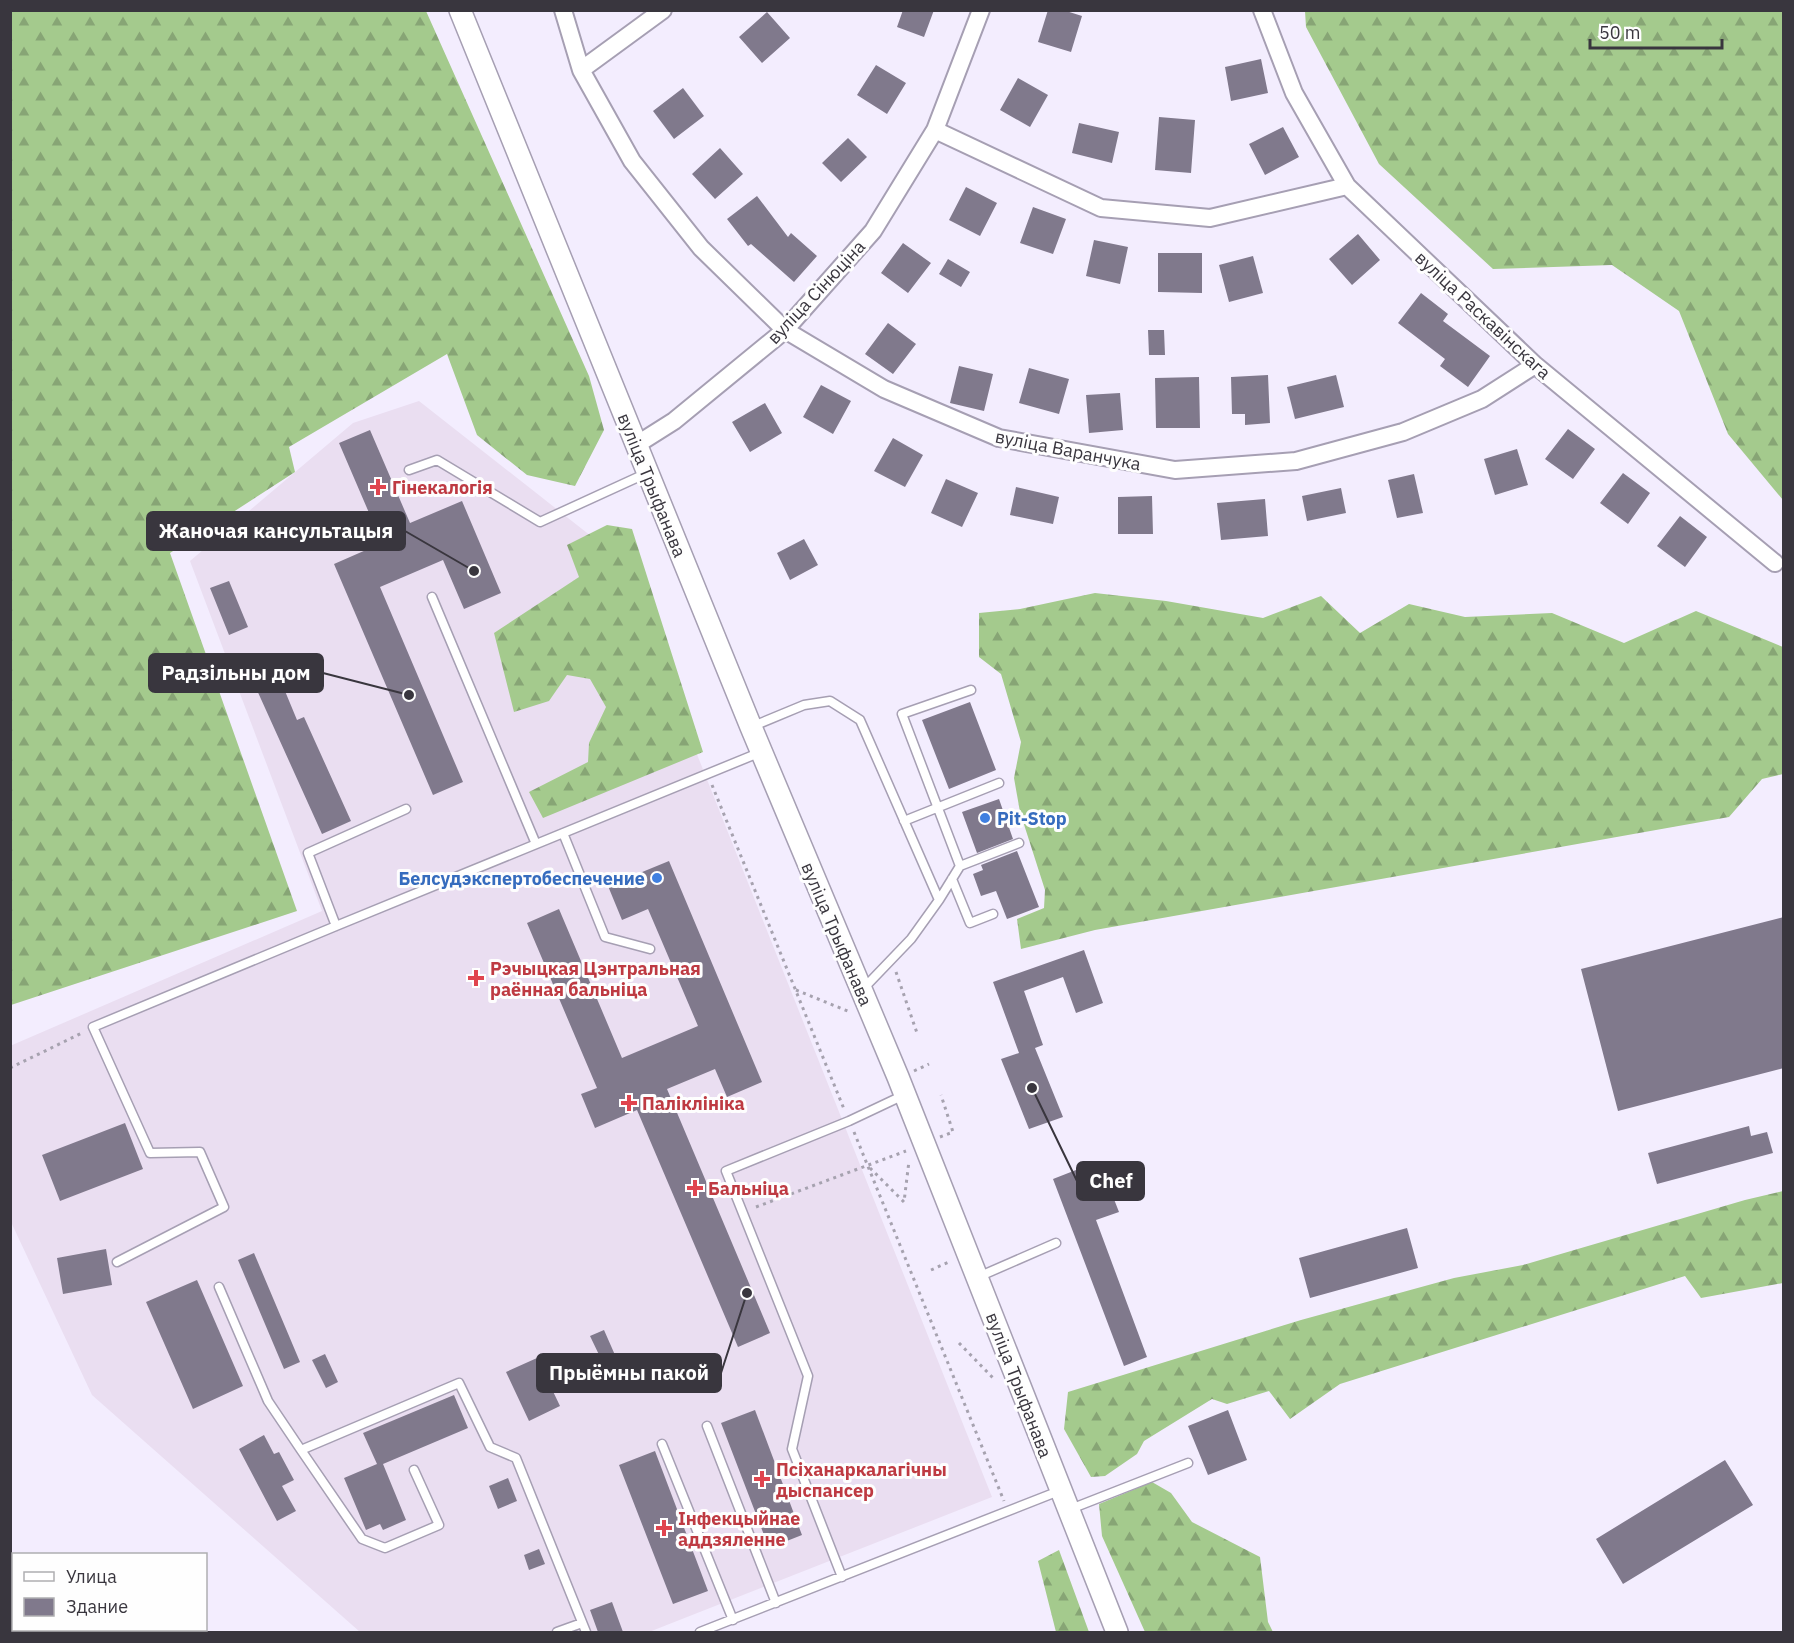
<svg xmlns="http://www.w3.org/2000/svg" width="1794" height="1643" font-family="'IBM Plex Sans',sans-serif">
	<style>
		.medical { fill: #eadef1 }
		.forest { fill: url(#forest-firs) }
		.building { fill: #80798c }
		.lines { fill: none; stroke-linecap: round; stroke-linejoin: round }
		.service-casing { stroke: #a69fb3; stroke-width: 11 }
		.minor-casing { stroke: #a69fb3; stroke-width: 20 }
		.tertiary-casing { stroke: #a69fb3; stroke-width: 24 }
		.path { stroke: #a6a2af; stroke-width: 3; stroke-dasharray: 3 4.5; stroke-linecap: butt }
		.service { stroke: #fff; stroke-width: 8 }
		.minor { stroke: #fff; stroke-width: 16 }
		.tertiary { stroke: #fff; stroke-width: 21 }
		.health-dot { fill: #e0444e; stroke: #fefefe; stroke-width: 2 }
		.shop-dot { fill: #3f7fe0; stroke: #fefefe; stroke-width: 2 }
		.labels { text-anchor: middle; dominant-baseline: central; stroke-width: 6; stroke-linejoin: round; paint-order: stroke }
		.street-label { font-size: 18px; fill: #39363e; stroke: #fefefe }
		.health-label { font-size: 18px; font-weight: bold; fill: #be3a42; stroke: #fefefe; text-anchor: start }
		.shop-label { font-size: 18px; font-weight: bold; fill: #366cbe; stroke: #fefefe; text-anchor: start }
		.leader { fill: none; stroke: #39363e; stroke-width: 2 }
		.callout-dot { fill: #39363e; stroke: #fefefe; stroke-width: 2 }
		.callout { fill: #39363e; stroke: #39363e; stroke-width: 2 }
		.callout-label { font-size: 20px; text-anchor: middle; font-weight: bold; fill: #fff }
	</style>
	<defs>
		<pattern id="forest-firs" width="22" height="20" patternUnits="userSpaceOnUse" patternTransform="scale(1.5)"><rect width="22" height="20" fill="#a4ca8d"/><path d="M5 1l3.5 6h-7zM16 11l3.5 6h-7z" fill="#87a575"/></pattern>
	</defs>
	<rect width="100%" height="100%" fill="#f3edfe"/>
	<!-- medical -->
	<path class="medical" d="M 419,401 L 619,558 L 992,1497 L 649,1632 L 360,1632 L 92,1395 L 11,1222 L 10,1046 L 322,911 L 190,561 L 353,423 Z"/>
	<!-- forest -->
	<path class="forest" d="M 10,11 L 426,11 L 589,376 L 604,430 L 575,486 L 527,475 L 477,435 L 447,354 L 289,447 L 295,472 L 170,553 L 297,911 L 11,1005 Z
		M 1305,11 L 1783,11 L 1783,500 L 1728,434 L 1679,311 L 1612,265 L 1493,269 L 1379,164 L 1306,27 Z
		M 607,525 L 632,529 L 703,752 L 543,818 L 529,792 L 588,762 L 589,743 L 606,707 L 590,679 L 567,675 L 549,701 L 514,712 L 494,633 L 579,577 L 567,545 Z
		M 1095,593 L 1166,601 L 1263,618 L 1321,596 L 1360,633 L 1409,604 L 1465,617 L 1552,613 L 1624,643 L 1696,611 L 1783,647 L 1783,774 L 1762,779 L 1729,817 L 1095,930 L 1021,949 L 1017,919 L 1044,908 L 1045,890 L 1020,812 L 1014,778 L 1021,742 L 1001,674 L 979,657 L 979,613 L 1020,609 Z
		M 1783,1191 L 1783,1283 L 1701,1298 L 1685,1276 L 1340,1384 L 1290,1419 L 1269,1391 L 1227,1404 L 1212,1399 L 1144,1441 L 1137,1454 L 1105,1476 L 1091,1477 L 1064,1429 L 1068,1392 L 1301,1320 L 1454,1278 L 1523,1265 L 1745,1200 Z
		M 1152,1482 L 1171,1493 L 1192,1522 L 1260,1557 L 1268,1622 L 1273,1632 L 1145,1632 L 1102,1536 L 1099,1504 Z
		M 1059,1550 L 1089,1632 L 1056,1632 L 1038,1561 Z"/>
	<!-- building -->
	<path class="building" d="M 903,10 L 934,10 L 924,37 L 897,27 Z
		M 1048,10 L 1063,10 L 1082,16 L 1071,52 L 1038,42 Z
		M 767,12 L 790,38 L 762,63 L 739,37 Z
		M 1261,59 L 1268,93 L 1231,101 L 1225,67 Z
		M 876,65 L 906,83 L 887,114 L 857,95 Z
		M 1018,78 L 1048,95 L 1030,127 L 1000,110 Z
		M 683,88 L 704,116 L 674,139 L 653,111 Z
		M 1159,117 L 1195,120 L 1191,173 L 1155,170 Z
		M 1079,123 L 1119,132 L 1112,163 L 1072,153 Z
		M 1283,127 L 1299,157 L 1265,175 L 1249,144 Z
		M 848,138 L 867,157 L 841,182 L 822,163 Z
		M 720,148 L 743,174 L 715,199 L 692,174 Z
		M 966,187 L 997,203 L 980,236 L 949,220 Z
		M 757,196 L 788,237 L 791,233 L 817,256 L 794,282 L 751,244 L 748,246 L 727,219 Z
		M 1033,207 L 1066,219 L 1053,254 L 1020,243 Z
		M 1358,234 L 1380,260 L 1352,285 L 1329,259 Z
		M 1094,240 L 1128,247 L 1120,284 L 1086,276 Z
		M 903,243 L 931,263 L 908,293 L 881,273 Z
		M 1158,253 L 1202,253 L 1202,293 L 1158,292 Z
		M 1253,256 L 1263,293 L 1229,302 L 1219,265 Z
		M 948,259 L 970,272 L 961,287 L 939,274 Z
		M 1421,293 L 1448,314 L 1443,321 L 1490,356 L 1468,387 L 1440,366 L 1445,359 L 1398,323 Z
		M 888,323 L 916,344 L 893,374 L 865,354 Z
		M 1148,330 L 1164,330 L 1165,355 L 1149,355 Z
		M 959,366 L 993,374 L 984,411 L 950,403 Z
		M 1029,368 L 1069,379 L 1059,414 L 1019,403 Z
		M 1268,375 L 1270,423 L 1245,425 L 1245,414 L 1232,414 L 1231,377 Z
		M 1336,375 L 1344,407 L 1295,419 L 1287,387 Z
		M 1199,377 L 1200,428 L 1156,428 L 1155,378 Z
		M 821,385 L 851,401 L 833,434 L 803,417 Z
		M 1120,393 L 1123,430 L 1089,433 L 1086,395 Z
		M 765,403 L 782,433 L 750,452 L 732,422 Z
		M 1568,429 L 1595,449 L 1573,479 L 1545,459 Z
		M 370,430 L 410,523 L 462,501 L 501,593 L 464,609 L 443,560 L 380,587 L 463,782 L 433,795 L 334,564 L 382,543 L 339,443 Z
		M 893,438 L 923,455 L 905,487 L 874,471 Z
		M 1517,449 L 1528,485 L 1495,495 L 1484,459 Z
		M 1623,473 L 1650,493 L 1628,524 L 1600,503 Z
		M 1414,474 L 1423,513 L 1397,518 L 1388,480 Z
		M 946,479 L 978,493 L 962,527 L 931,513 Z
		M 1016,487 L 1059,497 L 1053,524 L 1010,515 Z
		M 1341,488 L 1346,513 L 1307,521 L 1302,496 Z
		M 1152,496 L 1153,534 L 1118,534 L 1118,497 Z
		M 1265,499 L 1268,536 L 1221,540 L 1217,503 Z
		M 1680,516 L 1707,537 L 1685,567 L 1657,546 Z
		M 804,539 L 818,565 L 790,580 L 777,553 Z
		M 229,581 L 248,627 L 229,635 L 210,588 Z
		M 280,679 L 297,720 L 304,717 L 351,821 L 322,834 L 256,688 Z
		M 970,702 L 996,770 L 949,789 L 922,720 Z
		M 999,799 L 1013,839 L 977,853 L 962,812 Z
		M 1017,851 L 1039,907 L 1007,919 L 996,891 L 981,896 L 973,874 L 983,870 L 981,865 Z
		M 669,861 L 762,1082 L 727,1097 L 715,1069 L 667,1089 L 770,1333 L 738,1347 L 637,1110 L 595,1128 L 581,1094 L 597,1088 L 527,923 L 559,909 L 622,1058 L 698,1026 L 648,909 L 622,920 L 608,886 Z
		M 1784,917 L 1784,1068 L 1618,1111 L 1581,969 Z
		M 1084,950 L 1103,1003 L 1076,1013 L 1063,977 L 1024,991 L 1043,1045 L 1035,1048 L 1063,1117 L 1029,1129 L 1001,1059 L 1019,1053 L 993,982 Z
		M 125,1123 L 143,1169 L 60,1201 L 42,1155 Z
		M 1749,1126 L 1751,1136 L 1767,1132 L 1773,1153 L 1657,1184 L 1648,1153 Z
		M 1099,1161 L 1119,1212 L 1096,1220 L 1147,1357 L 1124,1366 L 1053,1179 Z
		M 1407,1228 L 1418,1268 L 1310,1298 L 1299,1258 Z
		M 106,1249 L 112,1285 L 63,1294 L 57,1258 Z
		M 254,1253 L 300,1362 L 284,1369 L 238,1260 Z
		M 197,1280 L 243,1386 L 193,1409 L 146,1302 Z
		M 604,1330 L 615,1355 L 602,1361 L 590,1336 Z
		M 325,1354 L 338,1382 L 326,1388 L 312,1360 Z
		M 537,1358 L 560,1406 L 529,1421 L 506,1372 Z
		M 454,1395 L 468,1428 L 383,1464 L 406,1520 L 383,1530 L 380,1524 L 366,1530 L 344,1478 L 377,1464 L 363,1433 Z
		M 755,1410 L 802,1535 L 769,1548 L 721,1423 Z
		M 1228,1410 L 1247,1460 L 1208,1475 L 1188,1426 Z
		M 264,1435 L 274,1454 L 279,1452 L 294,1480 L 282,1486 L 296,1511 L 277,1521 L 239,1449 Z
		M 655,1451 L 708,1591 L 673,1604 L 619,1465 Z
		M 1725,1460 L 1753,1505 L 1623,1584 L 1596,1539 Z
		M 508,1478 L 517,1501 L 498,1509 L 489,1486 Z
		M 539,1549 L 545,1564 L 529,1570 L 524,1555 Z
		M 612,1602 L 623,1632 L 598,1632 L 590,1610 Z"/>
	<g class="lines">
		<!-- service casing -->
		<g class="service-casing">
			<path id="service" d="M 409,470 L 437,460 L 540,522 L 647,473
				M 432,597 L 536,844
				M 751,727 L 804,705 L 830,701 L 860,720 L 939,900 L 911,939 L 863,989
				M 406,809 L 308,853 L 336,926 L 761,752
				M 904,821 L 999,783
				M 563,833 L 605,937 L 650,949
				M 960,866 L 1019,843
				M 952,879 L 970,923 L 993,914
				M 939,900 L 960,866 L 902,714 L 971,690
				M 117,1262 L 224,1207 L 200,1152 L 150,1153 L 93,1027 L 336,926
				M 978,1277 L 1056,1243
				M 219,1287 L 268,1401 L 301,1450 L 459,1383 L 490,1447 L 516,1458 L 586,1632
				M 707,1426 L 776,1603
				M 662,1444 L 733,1620
				M 301,1450 L 362,1539 L 385,1548 L 439,1525 L 414,1470
				M 1068,1510 L 1188,1463
				M 842,1577 L 792,1449 L 808,1376 L 726,1171 L 849,1121 L 904,1095
				M 557,1632 L 582,1623
				M 700,1632 L 1059,1491"/>
		</g>
		<!-- minor casing -->
		<g class="minor-casing">
			<path id="minor" d="M 563,10 L 581,70 L 632,161 L 701,248 L 785,330 L 884,389 L 999,438 L 1175,470 L 1296,461 L 1403,432 L 1482,399 L 1535,365
				M 1262,10 L 1294,93 L 1347,186 L 1535,365 L 1775,563
				M 581,70 L 663,10
				M 935,130 L 1101,208 L 1210,218 L 1347,186
				M 636,445 L 674,421 L 785,330 L 873,231 L 935,130 L 981,10"/>
		</g>
		<!-- tertiary casing -->
		<g class="tertiary-casing">
			<path id="tertiary" d="M 460,10 L 751,727 L 898,1077 L 1117,1632"/>
		</g>
		<!-- path -->
		<path class="path" d="M 712,785 L 844,1109
			M 896,972 L 917,1033
			M 796,990 L 850,1012
			M 10,1068 L 84,1032
			M 914,1071 L 929,1064
			M 854,1132 L 1004,1501
			M 940,1137 L 953,1132 L 941,1095
			M 870,1168 L 904,1202 L 909,1161
			M 756,1207 L 906,1151
			M 931,1270 L 951,1261
			M 959,1343 L 995,1380"/>
		<!-- service -->
		<use href="#service" class="service"/>
		<!-- minor -->
		<use href="#minor" class="minor"/>
		<!-- tertiary -->
		<use href="#tertiary" class="tertiary"/>
	</g>
	<!-- markers -->
	<g class="health-dot">
		<path d="M375 478h6v6h6v6h-6v6h-6v-6h-6v-6h6z"/>
		<path d="M473 969h6v6h6v6h-6v6h-6v-6h-6v-6h6z"/>
		<path d="M626 1094h6v6h6v6h-6v6h-6v-6h-6v-6h6z"/>
		<path d="M692 1179h6v6h6v6h-6v6h-6v-6h-6v-6h6z"/>
		<path d="M759 1470h6v6h6v6h-6v6h-6v-6h-6v-6h6z"/>
		<path d="M661 1519h6v6h6v6h-6v6h-6v-6h-6v-6h6z"/>
	</g>
	<g class="shop-dot">
		<circle cx="985" cy="818" r="6"/>
		<circle cx="657" cy="878" r="6"/>
	</g>
	<g class="labels">
		<!-- street labels -->
		<g class="street-label">
			<text transform="translate(816 292) rotate(-47)">вуліца Сінюціна</text>
			<text transform="translate(1483 315) rotate(43)">вуліца Раскавінскага</text>
			<text transform="translate(1068 450) rotate(11)">вуліца Варанчука</text>
			<text transform="translate(652 485) rotate(68)">вуліца Трыфанава</text>
			<text transform="translate(837 934) rotate(67)">вуліца Трыфанава</text>
			<text transform="translate(1019 1385) rotate(69)">вуліца Трыфанава</text>
		</g>
		<!-- health labels -->
		<g class="health-label">
			<text x="392" y="487">Гінекалогія</text>
			<text x="490" y="968">Рэчыцкая Цэнтральная<tspan x="490" dy="21">раённая бальніца</tspan></text>
			<text x="642" y="1103">Паліклініка</text>
			<text x="708" y="1188">Бальніца</text>
			<text x="776" y="1469">Псіханаркалагічны<tspan x="776" dy="21">дыспансер</tspan></text>
			<text x="678" y="1518">Інфекцыйнае<tspan x="678" dy="21">аддзяленне</tspan></text>
		</g>
		<!-- shop labels -->
		<g class="shop-label">
			<text x="997" y="818">Pit-Stop</text>
			<text x="645" y="878" text-anchor="end">Белсудэкспертобеспечение</text>
		</g>
	</g>
	<!-- callouts -->
	<path class="leader" d="M474 571L405 531M409 695L323 673M1032 1088L1077 1181M747 1293L721 1373"/>
	<g class="callout-dot">
		<circle cx="474" cy="571" r="6"/>
		<circle cx="409" cy="695" r="6"/>
		<circle cx="1032" cy="1088" r="6"/>
		<circle cx="747" cy="1293" r="6"/>
	</g>
	<g class="callout">
		<rect x="147" y="512" width="258" height="38" rx="6"/>
		<rect x="149" y="654" width="174" height="38" rx="6"/>
		<rect x="1077" y="1162" width="67" height="38" rx="6"/>
		<rect x="537" y="1354" width="184" height="38" rx="6"/>
	</g>
	<g class="callout-label">
		<text x="276" y="538">Жаночая кансультацыя</text>
		<text x="236" y="680">Радзільны дом</text>
		<text x="1111" y="1188">Chef</text>
		<text x="629" y="1380">Прыёмны пакой</text>
	</g>
	<!-- border -->
	<rect width="1794" height="1643" fill="none" stroke="#39363e" stroke-width="24"/>
	<!-- legend -->
	<rect x="12" y="1553" width="195" height="78" fill="#fefefe" stroke="#afaeb1" stroke-width="1.5"/>
	<rect x="24" y="1572" width="30" height="9" fill="#ffffff" stroke="#afaeb1" stroke-width="1.5"/>
	<text x="66" y="1583" font-size="18" fill="#39363e">Улица</text>
	<rect x="24" y="1598" width="30" height="18" fill="#80798c" stroke="#afaeb1" stroke-width="1.5"/>
	<text x="66" y="1613" font-size="18" fill="#39363e">Здание</text>
	<!-- scale -->
	<path d="M1590 39v9h132v-9" fill="none" stroke="#39363e" stroke-width="3"/>
	<text x="1599" y="39" font-size="18" fill="#39363e" stroke="#fefefe" stroke-width="4.5" paint-order="stroke">50 m</text>
</svg>
